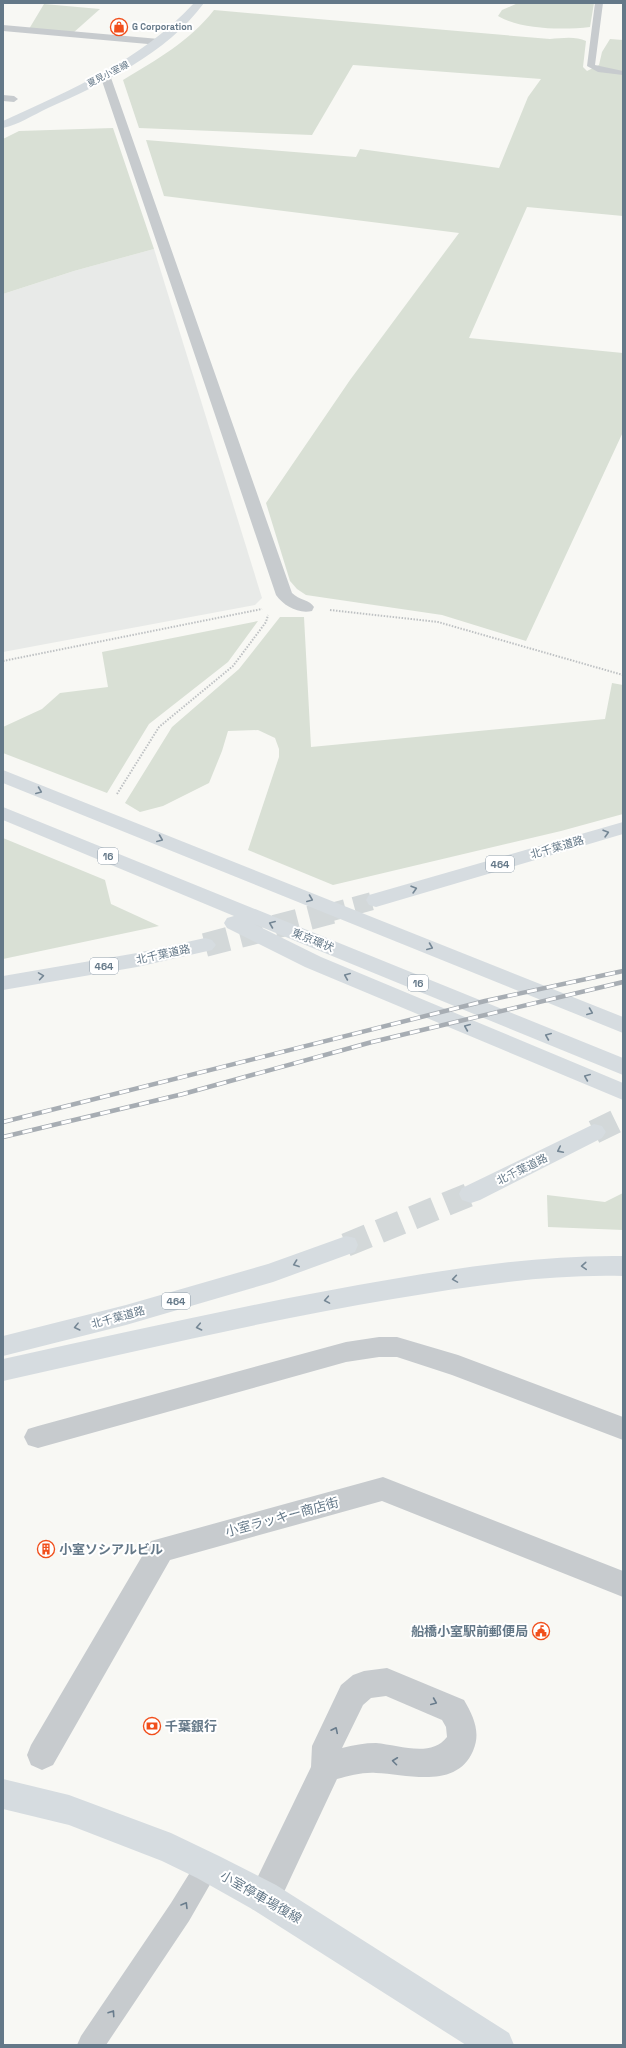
<svg xmlns="http://www.w3.org/2000/svg" width="626" height="2048" font-family="'Space Grotesk','Noto Sans JP',sans-serif">
	<style>
		.built { fill: #e8eae8 }
		.green { fill: #d9e0d5 }
		.lines { fill: none; stroke-linecap: round; stroke-linejoin: round }
		.highway-tunnel-far1 { stroke: #d3d8d9; stroke-width: 18; stroke-dasharray: 18 9; stroke-linecap: butt }
		.highway-tunnel { stroke: #d3d8d9; stroke-width: 24; stroke-dasharray: 24 12; stroke-linecap: butt }
		.path { stroke: #bec1c3; stroke-width: 2; stroke-dasharray: 1.5 1.5; stroke-linecap: butt }
		.lane { fill: #c7cbce; fill-rule: evenodd }
		.street { fill: #c7cbce; fill-rule: evenodd }
		.secondary { fill: #d6dce0; fill-rule: evenodd }
		.highway { fill: #d6dce0; fill-rule: evenodd }
		.rail-casing { stroke: #a7adb3; stroke-width: 4.5 }
		.rail { stroke: #fff; stroke-width: 3; stroke-dasharray: 10; stroke-linecap: butt }
		.oneway { stroke: #758795 }
		.oneway2 { stroke: #697c8c }
		.labels { text-anchor: middle; dominant-baseline: central; stroke-width: 4; stroke-linejoin: round; paint-order: stroke }
		.far-poi-label { font-size: 9px; font-weight: bold; fill: #647888; stroke: #fff; text-anchor: start }
		.far-street-label { font-size: 9px; fill: #647888; stroke: #fff }
		.shield { fill: #fff; stroke: #92a0ac; stroke-width: 1 }
		.shield-label { font-size: 10px; font-weight: bold; fill: #647888 }
		.street-label { font-size: 11px; fill: #647888; stroke: #fff }
		.near-street-label { font-size: 13px; fill: #647888; stroke: #fff }
		.near-poi-label { font-size: 13px; font-weight: bold; fill: #647888; stroke: #fff; text-anchor: start }
	</style>
	<rect width="100%" height="100%" fill="#f8f8f4"/>
	<!-- built -->
	<path class="built" d="M 154,249 L 262,598 L 255,605 L 3,652 L 3,294 L 74,271 Z"/>
	<!-- green -->
	<path class="green" d="M 518,3 L 594,3 L 590,27 C 564,30 521,30 498,16 L 502,10 Z
		M 44,4 L 100,9 L 73,33 L 29,29 Z
		M 214,10 L 550,39 C 562,38 576,36 586,41 L 583,67 L 587,71 L 599,65 L 602,52 L 610,39 L 623,40 L 623,216 L 527,207 L 469,338 L 623,353 L 623,432 L 526,641 L 442,615 L 306,595 L 297,589 L 290,581 L 266,503 L 350,380 L 459,233 L 164,196 L 146,140 L 356,157 L 360,149 L 499,168 L 528,97 L 541,79 L 353,65 L 312,135 L 139,128 L 123,80 C 156,60 190,41 214,10 Z
		M 113,128 L 154,249 L 74,271 L 3,294 L 3,139 L 19,131 Z
		M 280,617 L 304,617 L 311,747 L 605,719 L 612,683 L 623,685 L 623,814 L 561,831 L 333,885 L 248,850 L 279,757 L 279,749 L 275,738 L 258,730 L 228,731 L 222,751 L 209,783 L 163,806 L 140,812 L 125,803 L 172,727 L 239,669 Z
		M 258,621 L 228,662 L 149,724 L 107,793 L 3,753 L 3,727 L 42,709 L 60,693 L 108,687 L 102,652 Z
		M 3,838 L 105,880 L 111,904 L 159,926 L 3,959 Z
		M 623,1193 L 623,1230 L 548,1227 L 547,1195 L 605,1202 Z"/>
	<g class="lines">
		<!-- highway-tunnel-far1 -->
		<path class="highway-tunnel-far1" d="M 328,913 L 376,900"/>
		<!-- highway-tunnel -->
		<path class="highway-tunnel" d="M 205,945 L 332,912
			M 594,1132 L 623,1118
			M 346,1245 L 471,1194"/>
		<!-- path -->
		<path class="path" d="M 330,610 L 438,622 L 623,675
			M 3,661 L 262,609
			M 117,794 L 159,727 L 233,666 L 266,622 L 268,615"/>
		<!-- lane -->
		<path class="lane" d="M 595,3 L 603,3 L 595,65 L 623,71 L 623,75 L 598,72 L 587,66 Z
			M 3,95 L 14,96 L 18,99 L 14,102 L 3,101 Z
			M 208,1855 L 217,1858 L 220,1867 L 189,1921 L 106,2045 L 77,2045 L 81,2036 L 171,1903 L 199,1858 Z"/>
		<!-- street -->
		<path class="street" d="M 3,25 L 159,39 L 164,42 L 159,45 L 3,31 Z
			M 105,72 L 110,75 L 292,593 C 299,600 310,600 314,607 L 312,611 C 298,614 284,606 276,595 L 100,75 Z
			M 379,1337 L 397,1337 L 458,1355 L 623,1417 L 623,1440 L 452,1375 L 397,1357 L 379,1357 L 346,1362 L 38,1448 L 28,1445 L 24,1437 L 28,1429 L 38,1426 L 346,1342 Z
			M 383,1477 L 623,1571 L 623,1597 L 382,1501 L 170,1560 L 53,1765 L 42,1770 L 31,1765 L 27,1755 L 31,1745 L 151,1541 Z
			M 387,1668 L 464,1700 C 474,1717 481,1733 473,1751 C 456,1790 407,1774 376,1773 C 363,1772 349,1776 337,1779 L 276,1909 L 264,1913 L 252,1909 L 248,1897 L 311,1767 L 312,1746 L 341,1685 L 353,1675 L 364,1671 ZM 386,1696 L 442,1720 L 446,1727 L 447,1737 C 431,1758 399,1745 376,1743 C 365,1743 353,1745 342,1748 L 363,1705 L 371,1698 Z"/>
		<!-- secondary -->
		<path class="secondary" d="M 194,3 L 204,3 C 166,54 104,83 48,108 C 33,115 18,125 3,128 L 3,121 C 74,88 139,62 194,3 Z
			M 3,1779 L 69,1795 L 171,1833 L 219,1856 L 276,1885 L 509,2033 L 514,2045 L 466,2045 L 252,1909 L 197,1878 L 162,1861 L 69,1825 L 3,1809 Z"/>
		<!-- highway -->
		<path class="highway" d="M 3,770 L 623,1017 L 623,1033 L 3,783 Z
			M 3,807 L 623,1058 L 623,1075 L 254,924 L 321,957 L 623,1083 L 623,1100 L 305,967 L 227,928 L 224,923 L 227,918 L 234,916 L 3,820 Z
			M 623,822 L 623,834 L 376,907 L 369,905 L 366,900 L 369,895 Z
			M 205,938 L 212,940 L 216,945 L 212,950 L 137,967 L 3,990 L 3,976 L 137,953 Z
			M 594,1124 L 602,1126 L 606,1132 L 602,1138 L 480,1200 L 471,1203 L 462,1200 L 459,1194 L 462,1188 Z
			M 346,1236 L 355,1238 L 358,1245 L 355,1252 L 273,1282 L 126,1325 L 3,1356 L 3,1336 L 126,1305 L 268,1264 Z
			M 623,1256 L 623,1276 C 546,1274 470,1286 393,1299 C 262,1321 133,1352 3,1381 L 3,1359 C 133,1331 262,1301 393,1279 C 470,1266 546,1255 623,1256 Z"/>
		<!-- rail casing -->
		<g class="rail-casing">
			<path id="rail" d="M 3,1122 L 485,1001 L 623,971
				M 3,1137 L 183,1094 L 372,1042 L 623,982"/>
		</g>
		<!-- rail -->
		<use href="#rail" class="rail"/>
	</g>
	<!-- one-way arrows -->
	<defs><path id="oneway-chevron" d="M-2-3.5L2.5 0L-2 3.5" fill="none" stroke-width="1.6" stroke-linecap="round" stroke-linejoin="round"/></defs>
	<g class="oneway">
		<use href="#oneway-chevron" transform="translate(39 791) rotate(22)"/>
		<use href="#oneway-chevron" transform="translate(606 833) rotate(-16)"/>
		<use href="#oneway-chevron" transform="translate(160 839) rotate(22)"/>
		<use href="#oneway-chevron" transform="translate(414 889) rotate(-16)"/>
		<use href="#oneway-chevron" transform="translate(310 899) rotate(22)"/>
		<use href="#oneway-chevron" transform="translate(272 924) rotate(-158)"/>
		<use href="#oneway-chevron" transform="translate(430 947) rotate(22)"/>
		<use href="#oneway-chevron" transform="translate(41 976) rotate(-9)"/>
		<use href="#oneway-chevron" transform="translate(347 976) rotate(-157)"/>
		<use href="#oneway-chevron" transform="translate(590 1012) rotate(22)"/>
		<use href="#oneway-chevron" transform="translate(467 1027) rotate(-157)"/>
		<use href="#oneway-chevron" transform="translate(548 1036) rotate(-157)"/>
		<use href="#oneway-chevron" transform="translate(587 1077) rotate(-157)"/>
		<use href="#oneway-chevron" transform="translate(560 1150) rotate(154)"/>
		<use href="#oneway-chevron" transform="translate(296 1264) rotate(160)"/>
		<use href="#oneway-chevron" transform="translate(584 1266) rotate(176)"/>
		<use href="#oneway-chevron" transform="translate(455 1279) rotate(171)"/>
		<use href="#oneway-chevron" transform="translate(327 1300) rotate(170)"/>
		<use href="#oneway-chevron" transform="translate(77 1327) rotate(166)"/>
		<use href="#oneway-chevron" transform="translate(199 1327) rotate(168)"/>
	</g>
	<g class="oneway2">
		<use href="#oneway-chevron" transform="translate(434 1702) rotate(23)"/>
		<use href="#oneway-chevron" transform="translate(335 1730) rotate(-64)"/>
		<use href="#oneway-chevron" transform="translate(395 1761) rotate(-173)"/>
		<use href="#oneway-chevron" transform="translate(185 1905) rotate(-59)"/>
		<use href="#oneway-chevron" transform="translate(112 2013) rotate(-56)"/>
	</g>
	<!-- icons -->
	<defs>
		<g id="shop-ring" transform="scale(0.9)"><circle r="9.5" fill="#fff" stroke="#f14f1c" stroke-width="1.5"/><path d="M-5-2.5h2.3a2.7 3.5 0 0 1 5.4 0H5L5.5 6h-11ZM-1.5-2.5h3a1.5 2.3 0 0 0-3 0Z" fill="#f14f1c"/></g>
		<g id="building-ring" transform="scale(0.9)"><circle r="9.5" fill="#fff" stroke="#f14f1c" stroke-width="1.5"/><path d="M-4-6H4V6H1V3H-1V6H-4ZM-2.5-4.3h1.7v1.8h-1.7ZM.8-4.3h1.7v1.8H.8ZM-2.5-1h1.7V.8h-1.7ZM.8-1h1.7V.8H.8Z" fill="#f14f1c"/></g>
		<g id="civic-ring" transform="scale(0.9)"><circle r="9.5" fill="#fff" stroke="#f14f1c" stroke-width="1.5"/><path d="M-.6-6.5H3V-4.5H.6V-3L4-1V1h2V6H-6V1h2V-1L-.6-3ZM-1.2 2.5V6h2.4V2.5Z" fill="#f14f1c"/></g>
		<g id="bank-ring" transform="scale(0.9)"><circle r="9.5" fill="#fff" stroke="#f14f1c" stroke-width="1.5"/><path d="M-6-4H6V4H-6ZM0-2.3a2.3 2.3 0 1 0 0 4.6a2.3 2.3 0 1 0 0-4.6Z" fill="#f14f1c"/></g>
	</defs>
	<g fill-rule="evenodd">
		<use href="#shop-ring" x="119" y="27"/>
		<use href="#building-ring" x="46" y="1549"/>
		<use href="#civic-ring" x="541" y="1631"/>
		<use href="#bank-ring" x="152" y="1726"/>
	</g>
	<g class="labels">
		<!-- far-poi labels -->
		<g class="far-poi-label">
			<text x="132" y="27">G Corporation</text>
		</g>
		<!-- far-street labels -->
		<g class="far-street-label">
			<text transform="translate(108 74) rotate(-27)">夏見小室線</text>
		</g>
		<!-- shield labels -->
		<g class="shield">
			<rect x="98" y="848" width="20" height="16" rx="3"/>
			<rect x="486" y="856" width="28" height="16" rx="3"/>
			<rect x="90" y="958" width="28" height="16" rx="3"/>
			<rect x="408" y="975" width="20" height="16" rx="3"/>
			<rect x="162" y="1293" width="28" height="16" rx="3"/>
		</g>
		<g class="shield-label">
			<text x="108" y="856">16</text>
			<text x="500" y="864">464</text>
			<text x="104" y="966">464</text>
			<text x="418" y="983">16</text>
			<text x="176" y="1301">464</text>
		</g>
		<!-- street labels -->
		<g class="street-label">
			<text transform="translate(557 847) rotate(-16)">北千葉道路</text>
			<text transform="translate(313 940) rotate(22)">東京環状</text>
			<text transform="translate(163 954) rotate(-12)">北千葉道路</text>
			<text transform="translate(522 1169) rotate(-26)">北千葉道路</text>
			<text transform="translate(118 1317) rotate(-15)">北千葉道路</text>
		</g>
		<!-- near-street labels -->
		<g class="near-street-label">
			<text transform="translate(282 1517) rotate(-15)">小室ラッキー商店街</text>
			<text transform="translate(261 1897) rotate(30)">小室停車場復線</text>
		</g>
		<!-- near-poi labels -->
		<g class="near-poi-label">
			<text x="59" y="1549">小室ソシアルビル</text>
			<text x="528" y="1631" text-anchor="end">船橋小室駅前郵便局</text>
			<text x="165" y="1726">千葉銀行</text>
		</g>
	</g>
	<!-- border -->
	<rect width="626" height="2048" fill="none" stroke="#647888" stroke-width="8"/>
</svg>
